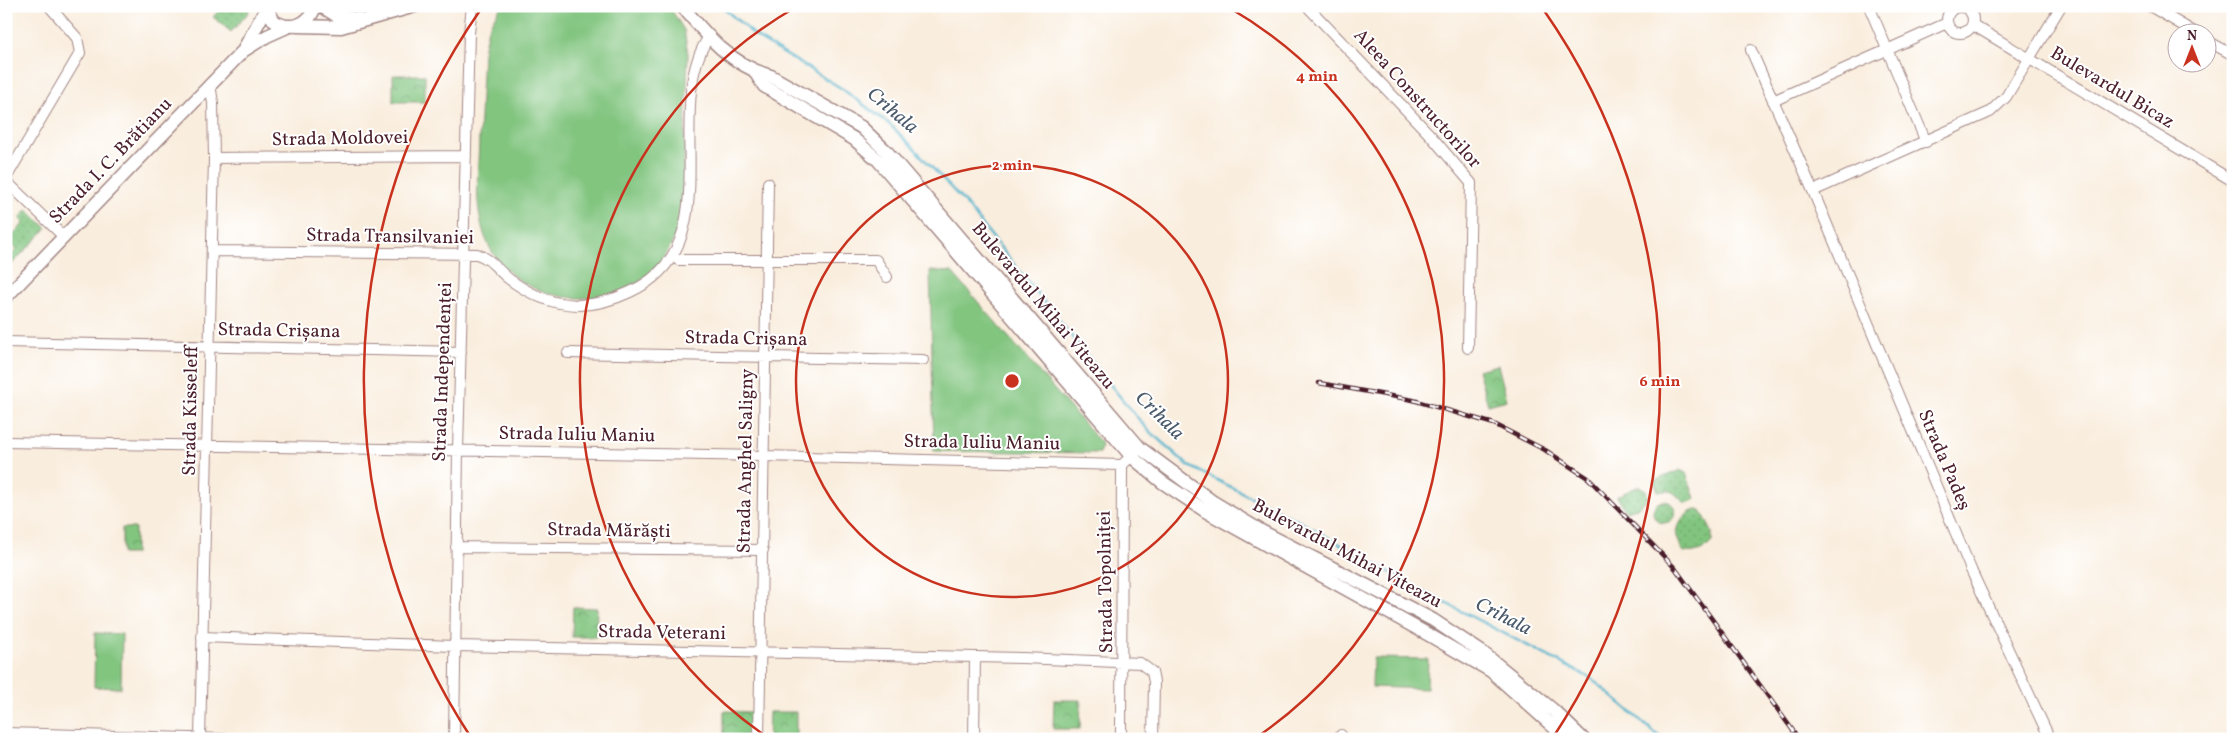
<svg xmlns="http://www.w3.org/2000/svg" width="2239" height="745" font-family="Vollkorn,serif">
	<style>
		.grass { fill: url(#grass-dots); stroke: #667255 }
		.park { fill: url(#park-crowns); stroke: #667255 }
		.pitch { fill: #81c57f; stroke: #667255 }
		.lines { fill: none; stroke-linecap: round; stroke-linejoin: round }
		.stream { stroke: #4db2cc; stroke-width: 2.5 }
		.minor-casing { stroke: #a28684; stroke-width: 12 }
		.major-casing { stroke: #a28684; stroke-width: 15 }
		.minor { stroke: #fff; stroke-width: 10 }
		.major { stroke: #fff; stroke-width: 12 }
		.rail-casing { stroke: #4a1f2b; stroke-width: 4.5 }
		.rail { stroke: #fff; stroke-width: 2.5; stroke-dasharray: 8; stroke-linecap: butt }
		.ring { fill: none; stroke: #c8321e; stroke-width: 2.5 }
		.labels { text-anchor: middle; dominant-baseline: central; stroke-width: 4; stroke-linejoin: round; paint-order: stroke }
		.street-label { font-size: 19px; fill: #4a1f2b; stroke: #fff }
		.water-label { font-size: 20px; font-style: italic; fill: #4b5a6b; stroke: #fff }
		.centre { fill: #c8321e; stroke: #fff; stroke-width: 2.5 }
		.ring-label { font-size: 15px; text-anchor: middle; font-weight: bold; fill: #c8321e; stroke: #fff; stroke-width: 4; stroke-linejoin: round; paint-order: stroke }
	</style>
	<defs>
		<pattern id="grass-dots" width="8" height="8" patternUnits="userSpaceOnUse" patternTransform="scale(1.25)"><rect width="8" height="8" fill="#81c57f"/><path d="M2 2h.1M6 6h.1" fill="none" stroke="#6c9f68" stroke-width="1.8" stroke-linecap="round"/></pattern>
		<pattern id="park-crowns" width="20" height="18" patternUnits="userSpaceOnUse" patternTransform="scale(1.25)"><rect width="20" height="18" fill="#81c57f"/><path d="M2 6a3 3 0 1 1 6 0M12 15a3 3 0 1 1 6 0" fill="none" stroke="#6c9f68"/></pattern>
	</defs>
	<rect width="100%" height="100%" fill="#fff"/>
	<filter id="ink" filterUnits="userSpaceOnUse"><feTurbulence type="fractalNoise" baseFrequency=".02" numOctaves="2"/><feDisplacementMap in="SourceGraphic" scale="10" xChannelSelector="R" yChannelSelector="G"/><feConvolveMatrix kernelMatrix="1 2 1 2 8 2 1 2 1" color-interpolation-filters="sRGB"/></filter>
	<filter id="wash" filterUnits="userSpaceOnUse"><feTurbulence type="fractalNoise" baseFrequency=".0096" numOctaves="4" result="noise"/><feDisplacementMap in="SourceGraphic" scale="20" xChannelSelector="R" yChannelSelector="G"/><feGaussianBlur stdDeviation="1.12" result="paint"/><feColorMatrix in="noise" values="0 0 0 0 0 0 0 0 0 0 0 0 0 0 0 0 0 1.4 0 .05"/><feComposite in="paint" operator="in"/></filter>
	<g filter="url(#wash)">
		<rect width="100%" height="100%" fill="#f9eddd"/>
		<!-- grass -->
		<path class="grass" d="M 223,6 L 250,6 L 248,13 L 231,32 L 213,17 Z
			M 27,210 L 47,228 L 6,270 L 6,260 L 16,250 L 8,240 L 24,223 L 20,218 Z
			M 1680,470 L 1686,473 L 1695,498 C 1683,510 1681,495 1670,491 C 1666,490 1662,492 1658,491 L 1654,481 Z
			M 1639,486 L 1646,490 L 1648,498 L 1637,508 L 1625,511 L 1617,496 Z
			M1653 512a11 11 0 1 1 22 0a11 11 0 1 1-22 0Z
			M 1701,510 L 1712,532 L 1712,542 C 1705,550 1692,555 1682,551 L 1676,534 L 1677,528 C 1683,518 1688,509 1701,510 Z"/>
		<!-- park -->
		<path class="park" d="M 393,75 L 425,75 L 425,102 L 393,102 Z
			M 1498,365 L 1507,400 L 1488,405 L 1478,370 Z
			M 122,528 L 135,528 L 135,554 L 122,554 Z
			M 573,607 L 597,608 L 596,637 L 572,637 Z
			M 1054,700 L 1081,700 L 1080,729 L 1053,729 Z
			M 724,711 L 751,712 L 751,739 L 724,739 Z
			M 769,712 L 796,712 L 796,739 L 768,739 Z"/>
		<!-- pitch -->
		<path class="pitch" d="M 501,6 L 669,6 L 684,30 L 688,54 L 682,217 C 674,243 661,269 636,284 C 587,312 514,298 488,244 C 473,211 478,174 479,139 C 480,110 482,81 483,52 L 488,28 Z
			M 930,271 L 952,272 L 1100,442 L 1101,448 L 1099,453 L 934,451 Z
			M 95,633 L 122,634 L 121,688 L 94,687 Z
			M 1373,658 L 1428,659 L 1427,689 L 1372,687 Z"/>
		<g class="lines">
			<!-- stream -->
			<path class="stream" d="M 721,6 L 758,38 L 841,88 L 888,123 L 914,148 L 965,203 L 1129,408 L 1149,431 L 1189,466 L 1301,522 L 1428,594 L 1592,679 L 1662,739"/>
		</g>
	</g>
	<g filter="url(#ink)">
		<g class="lines">
			<!-- minor casing -->
			<g class="minor-casing">
				<path id="minor" d="M 1307,6 L 1431,136 L 1471,183 L 1468,348
					M 1869,6 L 1926,142
					M 2150,6 L 2194,32
					M1947 20a13 13 0 1 1 26 0a13 13 0 1 1-26 0Z
					M 1973,25 L 2233,181
					M 2206,40 L 2233,55
					M 1751,50 L 1813,191 L 1972,572 L 2050,739
					M 1773,101 L 1947,23
					M 214,158 L 466,156
					M 6,178 L 80,53 L 77,38 L 49,6
					M 6,181 L 64,237
					M 1813,191 L 1990,112 L 2006,97 L 2061,6
					M 212,251 L 477,254 C 492,259 497,270 509,279 C 524,290 542,300 560,303 C 584,308 609,302 630,292 C 733,245 660,112 708,38
					M 678,260 L 876,260 L 887,277
					M 6,342 L 461,352
					M 568,353 L 923,360
					M 6,442 L 764,456 L 1122,465 L 1137,451
					M 456,547 L 763,550
					M 202,637 L 455,646 L 1022,658 L 1140,663 L 1152,672 L 1154,682 L 1153,739
					M 6,733 L 226,739
					M 1341,735 L 1341,739
					M 200,739 L 214,158 L 213,103 L 210,84
					M 454,739 L 458,450 L 469,33 L 472,6
					M 759,739 L 768,183
					M 974,739 L 975,657
					M 1121,739 L 1122,465"/>
			</g>
			<!-- major casing -->
			<g class="major-casing">
				<path id="major" d="M 265,6 L 274,21 C 290,31 309,26 315,6
					M 321,6 L 337,16 L 359,19
					M 682,6 C 707,36 732,66 771,76 L 861,127 L 887,152 L 1140,448 L 1213,502 L 1261,531 L 1433,620 L 1483,653 L 1553,710 L 1583,739
					M 297,26 L 341,27 L 415,6
					M 245,47 L 266,9
					M 755,72 L 764,86 L 854,139 L 878,160 L 1132,457 L 1162,482 L 1207,512 L 1429,635 L 1491,671 L 1567,739
					M 6,297 L 243,51 L 267,36 L 287,27"/>
			</g>
			<!-- minor -->
			<use href="#minor" class="minor"/>
			<!-- major -->
			<use href="#major" class="major"/>
			<!-- rail casing -->
			<g class="rail-casing">
				<path id="rail" d="M 1319,383 L 1413,400 L 1494,424 L 1545,450 L 1588,478 L 1675,568 L 1799,739"/>
			</g>
			<!-- rail -->
			<use href="#rail" class="rail"/>
		</g>
	</g>
	<!-- distance rings -->
	<g class="ring">
		<circle cx="1012" cy="381" r="216"/>
		<path d="M767 737A432 432 0 0 1 796 7M1228 7A432 432 0 0 1 1257 737"/>
		<path d="M472 739A648 648 0 0 1 481 9M1543 9A648 648 0 0 1 1552 739"/>
	</g>
	<g class="labels">
		<!-- street labels -->
		<g class="street-label">
			<text transform="translate(2112 88) rotate(31)">Bulevardul Bicaz</text>
			<text transform="translate(1417 99) rotate(48)">Aleea Constructorilor</text>
			<text transform="translate(340 139) rotate(-1)">Strada Moldovei</text>
			<text transform="translate(111 161) rotate(-46)">Strada I. C. Brătianu</text>
			<text transform="translate(390 237) rotate(1)">Strada Transilvaniei</text>
			<text transform="translate(1043 306) rotate(50)">Bulevardul Mihai Viteazu</text>
			<text transform="translate(279 331) rotate(1)">Strada Crișana</text>
			<text transform="translate(746 339) rotate(1)">Strada Crișana</text>
			<text transform="translate(443 372) rotate(-88)">Strada Independenței</text>
			<text transform="translate(191 411) rotate(-89)">Strada Kisseleff</text>
			<text transform="translate(577 435) rotate(1)">Strada Iuliu Maniu</text>
			<text transform="translate(982 443) rotate(1)">Strada Iuliu Maniu</text>
			<text transform="translate(1944 460) rotate(67)">Strada Padeș</text>
			<text transform="translate(746 461) rotate(-89)">Strada Anghel Saligny</text>
			<text transform="translate(609 531) rotate(1)">Strada Mărăști</text>
			<text transform="translate(1347 554) rotate(28)">Bulevardul Mihai Viteazu</text>
			<text transform="translate(1106 582) rotate(-91)">Strada Topolniței</text>
			<text transform="translate(662 633) rotate(1)">Strada Veterani</text>
		</g>
		<!-- water labels -->
		<g class="water-label">
			<text transform="translate(892 111) rotate(40)">Crihala</text>
			<text transform="translate(1159 416) rotate(45)">Crihala</text>
			<text transform="translate(1503 617) rotate(27)">Crihala</text>
		</g>
	</g>
	<circle cx="1012" cy="381" r="8" class="centre"/>
	<g class="ring-label">
		<text x="1317" y="81">4 min</text>
		<text x="1012" y="170">2 min</text>
		<text x="1660" y="386">6 min</text>
	</g>
	<!-- margin -->
	<rect width="2239" height="745" fill="none" stroke="#fff" stroke-width="25"/>
	<!-- north arrow -->
	<g transform="translate(2192 48)"><circle r="24" fill="#ffffff" stroke="#b7a5aa"/>
	<path d="M0-4L9 19L0 12L-9 19Z" fill="#c8321e"/>
	<text y="-8" font-size="14" font-weight="bold" text-anchor="middle" fill="#4a1f2b">N</text>
	</g>
</svg>
